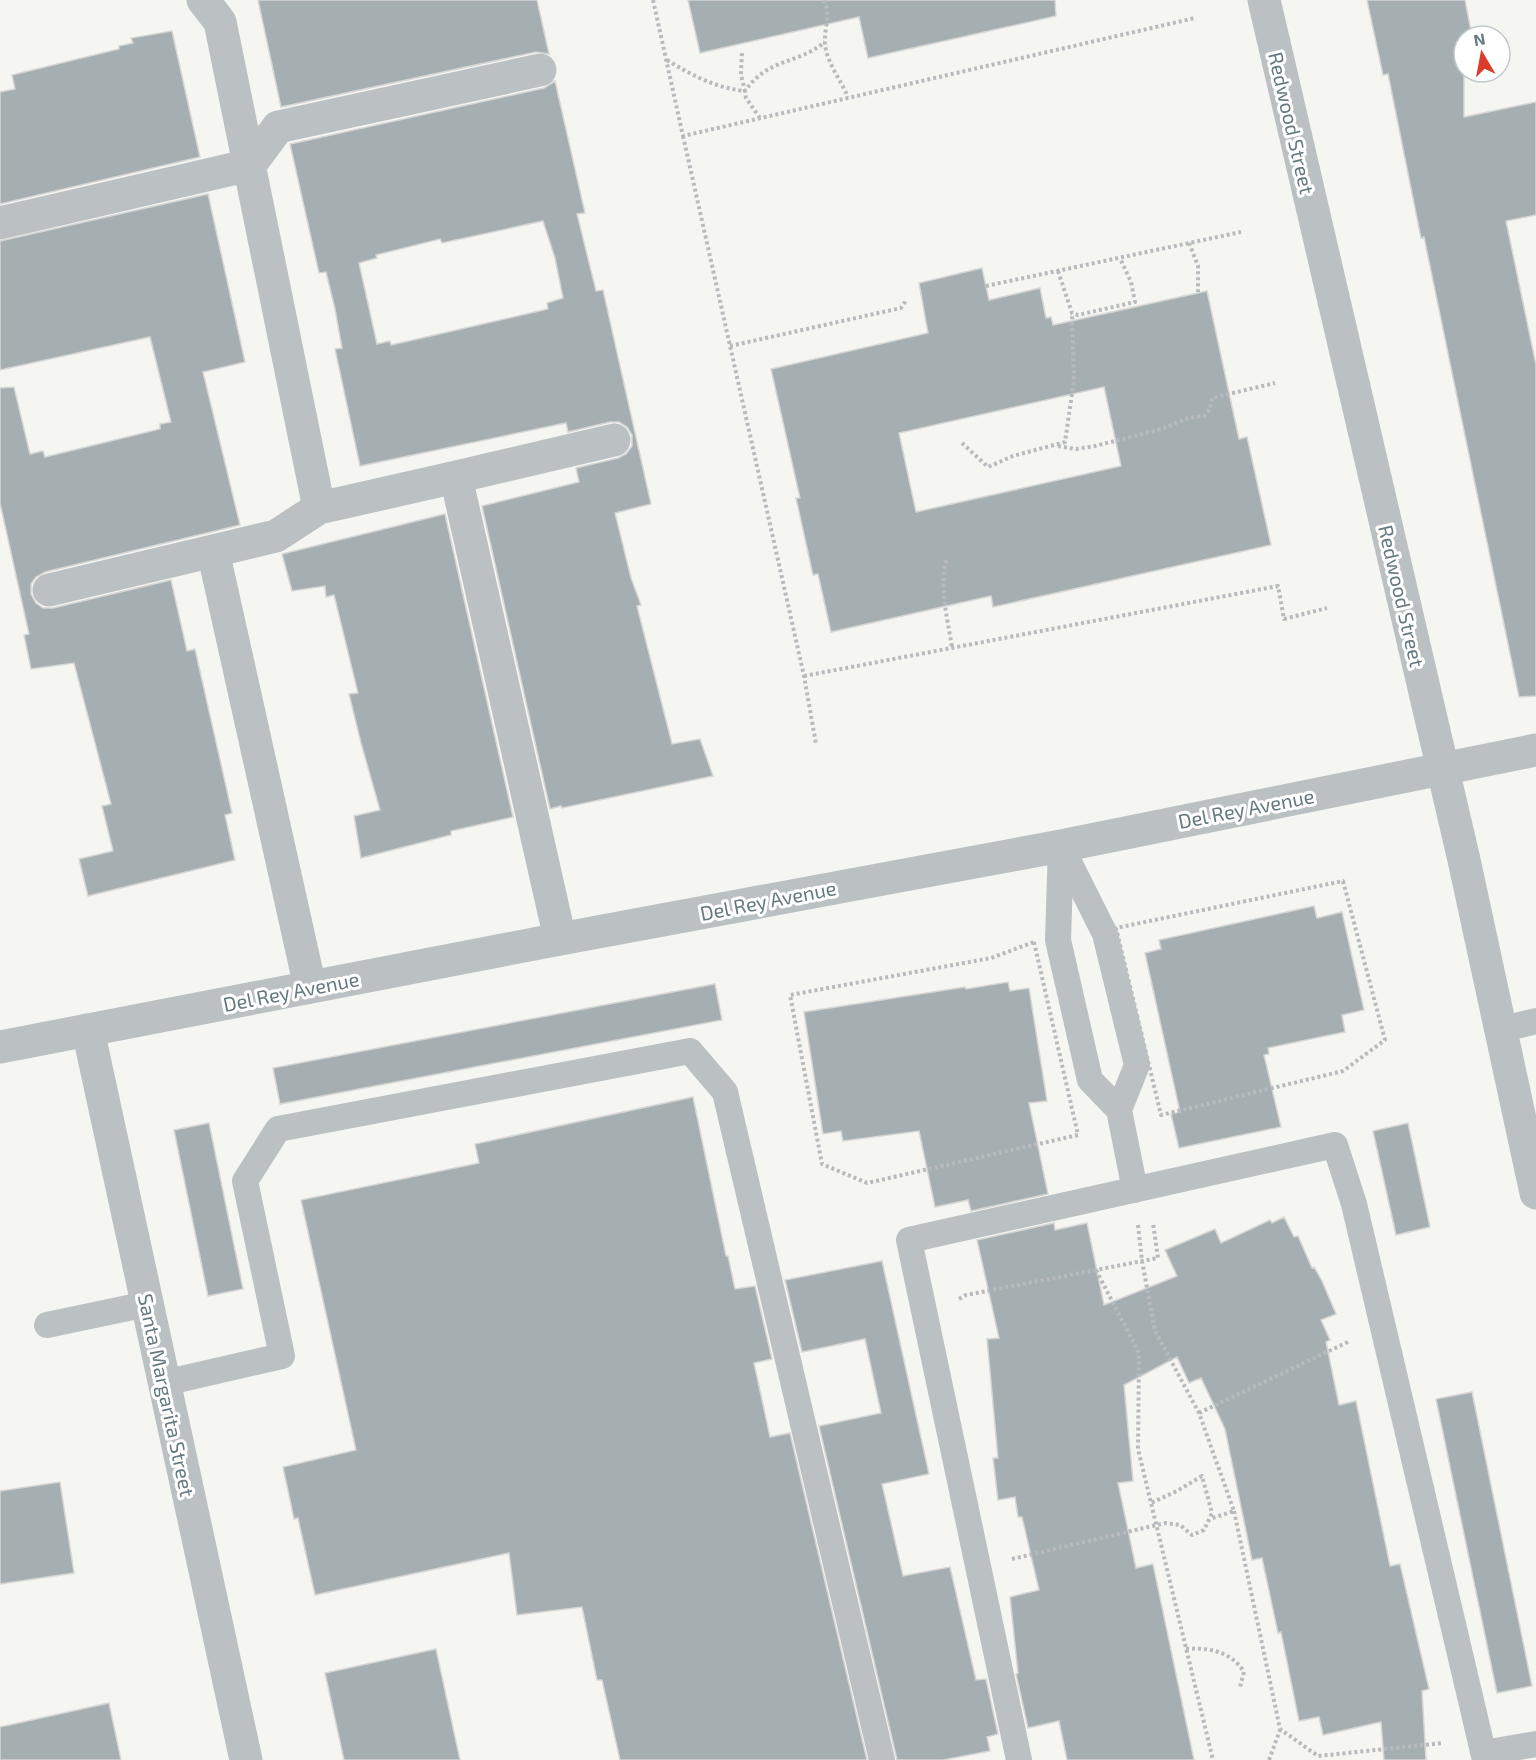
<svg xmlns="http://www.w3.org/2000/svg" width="1536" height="1760" font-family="'Exo 2',sans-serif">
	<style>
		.building { fill: #a5afb2; stroke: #d6d6d4; stroke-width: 1.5; fill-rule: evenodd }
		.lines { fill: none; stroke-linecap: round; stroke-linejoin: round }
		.path { stroke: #b8bbbd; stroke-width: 4; stroke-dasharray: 3 3; stroke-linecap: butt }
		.service { stroke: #bbc1c3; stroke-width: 26 }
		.minor { stroke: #bbc1c3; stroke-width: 33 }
		.tertiary { stroke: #bbc1c3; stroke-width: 33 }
		.labels { text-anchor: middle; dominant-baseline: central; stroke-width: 6; stroke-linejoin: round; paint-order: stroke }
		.street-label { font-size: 20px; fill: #657981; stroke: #fff }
	</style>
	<rect width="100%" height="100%" fill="#f5f5f2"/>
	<!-- building -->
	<path class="building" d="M 258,0 L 537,0 L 549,54 L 536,52 L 281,107 Z
		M 688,0 L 1055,0 L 1056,16 L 868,58 L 859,17 L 700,53 Z
		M 1367,0 L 1465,0 L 1472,36 L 1464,36 L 1464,117 L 1536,102 L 1536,215 L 1506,221 L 1536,365 L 1536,696 L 1519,697 L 1424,237 L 1421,238 L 1388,74 L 1383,75 Z
		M 172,31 L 200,157 L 0,204 L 0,92 L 15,89 L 12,75 L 119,49 L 119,46 L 133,43 L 131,38 Z
		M 555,81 L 585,213 L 577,214 L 596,291 L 603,290 L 651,504 L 615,513 L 631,578 L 641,605 L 637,606 L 672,744 L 700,739 L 713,776 L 562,808 L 561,806 L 550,809 L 482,506 L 579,482 L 576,468 L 618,458 L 626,454 L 632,446 L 632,435 L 627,427 L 619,422 L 610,422 L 568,432 L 566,423 L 360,466 L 335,349 L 342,348 L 335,309 L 326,272 L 319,273 L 290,144 L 544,88 ZM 543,221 L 555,258 L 563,298 L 547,303 L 548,309 L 391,345 L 390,341 L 377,344 L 359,263 L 377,258 L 376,255 L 440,239 L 442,243 Z
		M 208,194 L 245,362 L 203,372 L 240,525 L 45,572 L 36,577 L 31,584 L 31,594 L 36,603 L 43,608 L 53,608 L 171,580 L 187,651 L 195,649 L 232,813 L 225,815 L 235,860 L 88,896 L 79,859 L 113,851 L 102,806 L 111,804 L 74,663 L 31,669 L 24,635 L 29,634 L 0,503 L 0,388 L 14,387 L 30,454 L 43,451 L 45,457 L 160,429 L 160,424 L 171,422 L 150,337 L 0,370 L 0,241 Z
		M 982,268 L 989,300 L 1040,288 L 1046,318 L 1051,317 L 1053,325 L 1207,291 L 1239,439 L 1247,437 L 1271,545 L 993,607 L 991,596 L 831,632 L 818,574 L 813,575 L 796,498 L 800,498 L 771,369 L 928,333 L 919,283 ZM 1104,387 L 1121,466 L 916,512 L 899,433 Z
		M 445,514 L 513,817 L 451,831 L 451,835 L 361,858 L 354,816 L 380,810 L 361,743 L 349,694 L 358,693 L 334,595 L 326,597 L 325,586 L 292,591 L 282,554 Z
		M 1314,906 L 1317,918 L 1342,912 L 1364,1010 L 1342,1015 L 1345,1032 L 1268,1048 L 1269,1054 L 1264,1055 L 1281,1127 L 1179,1148 L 1171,1114 L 1180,1112 L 1145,953 L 1161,949 L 1159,940 Z
		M 1008,982 L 1010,991 L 1029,988 L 1047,1101 L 1029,1103 L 1048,1194 L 971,1211 L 968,1200 L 935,1207 L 919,1131 L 843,1141 L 841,1131 L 823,1134 L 804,1012 L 965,987 L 966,989 Z
		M 715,984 L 722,1020 L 280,1104 L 273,1068 Z
		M 693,1097 L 726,1256 L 728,1256 L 735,1289 L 755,1286 L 772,1359 L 754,1363 L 770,1437 L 790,1433 L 867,1760 L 620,1760 L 602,1680 L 597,1680 L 582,1607 L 517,1615 L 509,1553 L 315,1595 L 298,1518 L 294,1519 L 283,1467 L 356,1450 L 301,1200 L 479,1163 L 475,1144 Z
		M 209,1123 L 243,1289 L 208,1296 L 174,1130 Z
		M 1408,1123 L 1430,1227 L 1396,1235 L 1373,1131 Z
		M 1284,1217 L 1294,1237 L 1298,1236 L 1312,1268 L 1314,1267 L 1322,1281 L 1336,1314 L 1321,1320 L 1330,1340 L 1326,1342 L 1339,1405 L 1356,1401 L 1390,1566 L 1400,1564 L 1429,1689 L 1422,1691 L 1426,1760 L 1384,1760 L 1381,1722 L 1323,1735 L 1319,1717 L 1299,1721 L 1281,1632 L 1278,1633 L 1262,1558 L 1252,1560 L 1225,1429 L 1201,1378 L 1189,1383 L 1177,1357 L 1124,1385 L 1133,1481 L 1118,1483 L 1136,1568 L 1153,1564 L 1194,1760 L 1067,1760 L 1059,1721 L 1028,1728 L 1016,1674 L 1018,1673 L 1010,1597 L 1039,1590 L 1022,1517 L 1018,1517 L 1015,1497 L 998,1500 L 993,1458 L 998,1458 L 987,1339 L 999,1338 L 977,1240 L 1054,1223 L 1055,1230 L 1087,1223 L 1104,1305 L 1177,1276 L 1165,1250 L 1215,1229 L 1221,1243 L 1270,1220 L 1272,1223 Z
		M 882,1261 L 929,1474 L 882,1484 L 903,1576 L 950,1567 L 976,1680 L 986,1679 L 998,1734 L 987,1737 L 990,1751 L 943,1760 L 897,1760 L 819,1426 L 881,1413 L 865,1339 L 802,1352 L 785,1280 Z
		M 1472,1392 L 1532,1686 L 1497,1693 L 1436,1399 Z
		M 60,1482 L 74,1573 L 0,1584 L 0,1491 Z
		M 436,1649 L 460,1760 L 344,1760 L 325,1673 Z
		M 109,1703 L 121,1760 L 0,1760 L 0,1727 Z"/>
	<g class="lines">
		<!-- path -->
		<path class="path" d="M 653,0 L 683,136 L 1195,18
			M 824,0 C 831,14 824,29 825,43 C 826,62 841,80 848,97
			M 667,60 C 691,75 716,88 745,91 L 741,75 L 742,51
			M 760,118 L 746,98 L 745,91 C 769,57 797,65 825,42
			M 683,136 L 804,676 L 816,744
			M 1189,243 L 1198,266 L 1198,292
			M 1058,271 L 1072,313 L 1078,315 L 1135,302 L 1131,282 L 1120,258
			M 986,286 L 1241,232
			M 730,346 L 901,308 L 907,299
			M 962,443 L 988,467 L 1013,456 L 1065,442 L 1074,380 L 1072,313
			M 1058,446 L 1076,449 L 1095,446 L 1162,429 L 1188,418 L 1204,416 L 1210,409 L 1212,398 L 1275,383
			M 946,560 C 940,595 947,614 952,648
			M 804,676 L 1278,586 L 1284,619 L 1327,608
			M 1343,881 L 1385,1040 L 1343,1071 L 1161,1115 L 1116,928 Z
			M 1034,942 L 1078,1135 L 867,1183 L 822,1164 L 790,995 L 991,958 Z
			M 1138,1225 L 1142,1261 L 1155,1331 L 1199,1413 L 1234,1511 L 1210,1519
			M 1096,1270 L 1139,1353 L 1138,1449 L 1213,1760
			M 959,1299 L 966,1295 L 1158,1258 L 1153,1223
			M 1199,1413 L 1350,1341
			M 1234,1511 L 1280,1729 L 1318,1756 L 1443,1743
			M 1012,1559 L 1165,1523 L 1180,1525 L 1192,1535 L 1204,1530 L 1212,1513 L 1202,1476 L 1177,1491 L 1151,1503
			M 1186,1649 C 1209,1647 1232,1652 1244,1672 L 1240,1687
			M 1269,1760 L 1280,1730"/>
		<!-- service -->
		<path class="service" d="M 1061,846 L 1105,934 L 1137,1065 L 1119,1110 L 1090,1080 L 1058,940 Z
			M 1500,1030 L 1536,1021
			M 1119,1110 L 1135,1190
			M 47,1325 L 147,1304
			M 164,1383 L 282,1356 L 245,1181 L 278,1129 L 690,1051 L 725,1092 L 882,1760
			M 1484,1753 L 1536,1744
			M 1019,1760 L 909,1240 L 1335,1145 L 1354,1204 L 1485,1760"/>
		<!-- minor -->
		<path class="minor" d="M 203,0 L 220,22 L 319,508 L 456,477 L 560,939
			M 0,223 L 250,165 L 278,127 L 540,70
			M 456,477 L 614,440
			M 213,551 L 310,987
			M 49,590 L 276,536 L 319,508
			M 88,1030 L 246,1760"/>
		<!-- tertiary -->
		<path class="tertiary" d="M 1264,0 L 1464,860 L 1536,1193
			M 0,1047 L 560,939 L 1061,846 L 1536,750"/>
	</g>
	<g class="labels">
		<!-- street labels -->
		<g class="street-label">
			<text transform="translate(1292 123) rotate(77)">Redwood Street</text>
			<text transform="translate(1402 596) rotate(77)">Redwood Street</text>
			<text transform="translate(1246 808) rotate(-11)">Del Rey Avenue</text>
			<text transform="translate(768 900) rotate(-11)">Del Rey Avenue</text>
			<text transform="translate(291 991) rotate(-11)">Del Rey Avenue</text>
			<text transform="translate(167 1395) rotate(78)">Santa Margarita Street</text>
		</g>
	</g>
	<!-- north arrow -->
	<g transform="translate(1482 54) rotate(350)"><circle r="28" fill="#ffffff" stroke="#c1c9cd" stroke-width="1.5"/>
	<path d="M0-4.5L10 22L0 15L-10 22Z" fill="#db3c2c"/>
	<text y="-9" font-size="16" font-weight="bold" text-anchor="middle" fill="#657981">N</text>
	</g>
</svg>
